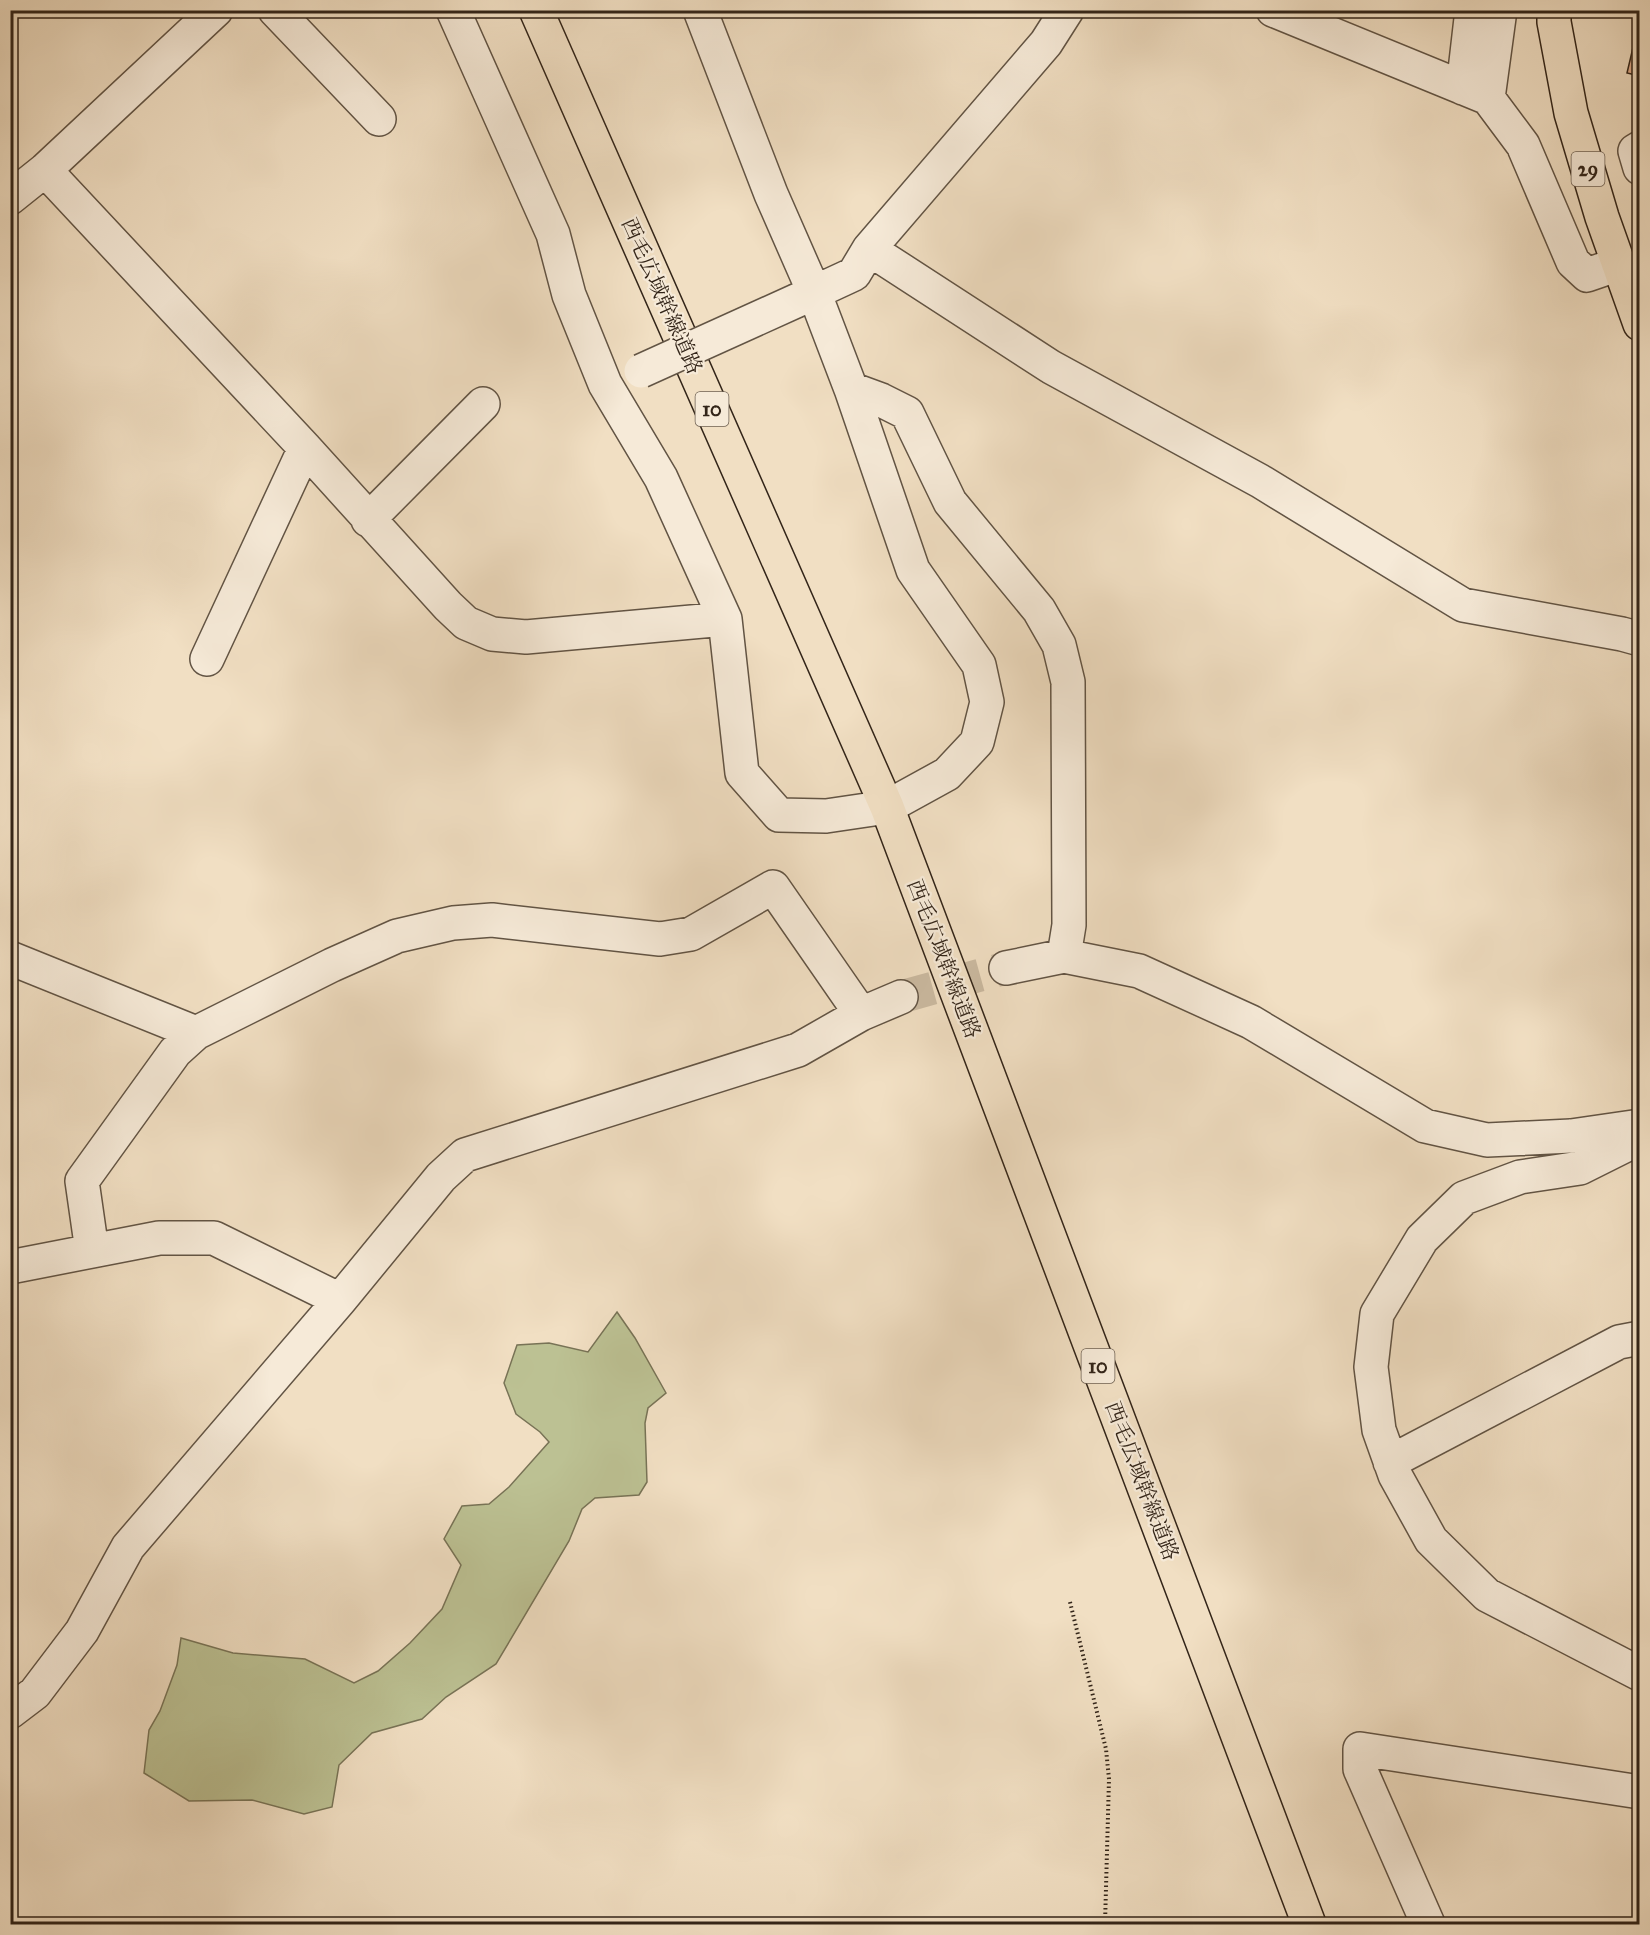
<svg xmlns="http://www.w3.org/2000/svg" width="1650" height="1935" font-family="'IM FELL Great Primer','Noto Serif JP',serif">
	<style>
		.green { fill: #bcc193; stroke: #787356; stroke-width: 1.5 }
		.building { fill: #e3af8f; stroke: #332519; stroke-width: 1.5 }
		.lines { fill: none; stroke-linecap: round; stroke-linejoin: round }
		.minor-tunnel { stroke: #cbbaa1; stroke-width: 33; stroke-dasharray: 33 16; stroke-linecap: butt }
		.minor-casing { stroke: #625444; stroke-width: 36 }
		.major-casing { stroke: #332519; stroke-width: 36 }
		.path { stroke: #332519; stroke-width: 4; stroke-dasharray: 1.5 3; stroke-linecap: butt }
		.minor { stroke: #f6ead8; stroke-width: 33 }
		.major { stroke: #f1dfc3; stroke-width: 33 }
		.minor-bridge-casing { stroke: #625444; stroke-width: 36; stroke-linecap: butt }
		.minor-bridge { stroke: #f6ead8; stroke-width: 33 }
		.labels { text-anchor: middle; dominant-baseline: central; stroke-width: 4.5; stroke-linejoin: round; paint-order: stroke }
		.shield { fill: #f6ead8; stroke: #6e6052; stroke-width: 1.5 }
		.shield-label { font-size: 20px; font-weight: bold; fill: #332519 }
		.street-label { font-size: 21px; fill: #332519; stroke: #f6ead8 }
	</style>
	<rect width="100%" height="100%" fill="#f1dfc3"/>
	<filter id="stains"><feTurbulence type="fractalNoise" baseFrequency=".00333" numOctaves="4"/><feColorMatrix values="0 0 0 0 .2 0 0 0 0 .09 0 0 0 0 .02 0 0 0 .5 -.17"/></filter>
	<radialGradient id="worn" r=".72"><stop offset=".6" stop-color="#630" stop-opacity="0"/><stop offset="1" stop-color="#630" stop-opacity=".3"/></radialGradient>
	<!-- green -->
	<path class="green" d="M 617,1312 L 635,1338 L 666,1393 L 648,1408 L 645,1423 L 647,1482 L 639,1495 L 595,1498 L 582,1509 L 569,1541 L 496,1664 L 446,1697 L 422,1719 L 372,1733 L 339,1765 L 332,1807 L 304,1814 L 252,1800 L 189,1801 L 144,1773 L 149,1730 L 160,1711 L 177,1665 L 181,1638 L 233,1653 L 305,1659 L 354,1683 L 378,1671 L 410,1643 L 442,1609 L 461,1565 L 444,1539 L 462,1506 L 489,1504 L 509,1487 L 549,1442 L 540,1432 L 516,1414 L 504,1383 L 517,1345 L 549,1343 L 588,1352 Z"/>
	<!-- building -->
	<path class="building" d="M 1640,18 L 1640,76 L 1627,73 Z"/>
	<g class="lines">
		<!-- minor-tunnel -->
		<path class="minor-tunnel" d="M 901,997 L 1006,968"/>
		<!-- minor casing -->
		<g class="minor-casing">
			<path id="minor" d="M 275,10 L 379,119
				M 453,10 L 553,234 L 569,295 L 605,384 L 661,478 L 725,619 L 742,773 L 779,815 L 826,816 L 887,807 L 947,774 L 977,742 L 987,702 L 979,665 L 913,570 L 851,389 L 814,292 L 771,194 L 700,10
				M 1273,10 L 1488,98 L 1523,145 L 1573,262 L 1587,275 L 1619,264
				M 1463,88 L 1472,10
				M 1488,98 L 1500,10
				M 1640,148 L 1635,151 L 1640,168
				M 45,170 L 305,448 L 448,606 L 466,623 L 492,634 L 526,637 L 725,619
				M 10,198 L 45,170 L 216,10
				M 869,249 L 1051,367 L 1260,481 L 1463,605 L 1622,634 L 1640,639
				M 798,300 L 854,274 L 869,249 L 1046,43 L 1067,10
				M 851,389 L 881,400 L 907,413 L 950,502 L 1039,610 L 1059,645 L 1068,682 L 1069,925 L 1064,956
				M 368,520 L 483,404
				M 207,659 L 305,448
				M 10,958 L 196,1033
				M 1006,968 L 1064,956 L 1139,971 L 1251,1022 L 1425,1126 L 1487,1140 L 1571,1136 L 1640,1126
				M 1640,1138 L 1580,1168 L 1520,1177 L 1464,1198 L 1422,1239 L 1377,1314 L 1371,1367 L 1379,1430 L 1395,1475 L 1431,1540 L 1487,1595 L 1640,1674
				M 92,1251 L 82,1181 L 175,1052 L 196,1033 L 332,965 L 397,936 L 453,923 L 492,920 L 660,939 L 691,934 L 773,887 L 861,1014
				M 10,1264 L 15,1266 L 159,1238 L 214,1238 L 340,1300
				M 1390,1462 L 1619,1342 L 1640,1338
				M 10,1712 L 35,1693 L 82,1631 L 128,1547 L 340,1300 L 441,1177 L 465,1155 L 798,1050 L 861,1014 L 901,997
				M 1428,1924 L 1360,1769 L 1360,1749 L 1640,1792"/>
		</g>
		<!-- major casing -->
		<g class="major-casing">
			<path id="major" d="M 536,10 L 887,807 L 1309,1924
				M 1554,10 L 1554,22 L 1571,113 L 1602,217 L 1640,324"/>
		</g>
		<!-- path -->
		<path class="path" d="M 1070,1602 L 1106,1749 L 1109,1779 L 1105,1924"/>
		<!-- minor -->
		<use href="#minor" class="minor"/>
		<!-- major -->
		<use href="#major" class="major"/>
		<!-- minor-bridge casing -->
		<g class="minor-bridge-casing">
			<path id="minor-bridge" d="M 641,371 L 798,300"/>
		</g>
		<!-- minor-bridge -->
		<use href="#minor-bridge" class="minor-bridge"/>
	</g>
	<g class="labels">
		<!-- shield labels -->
		<g class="shield">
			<rect x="1571.5" y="152" width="33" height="34" rx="4.5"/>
			<rect x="695.5" y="392" width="33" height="34" rx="4.5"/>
			<rect x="1081.5" y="1349" width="33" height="34" rx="4.5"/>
		</g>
		<g class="shield-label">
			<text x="1588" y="169">29</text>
			<text x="712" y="409">10</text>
			<text x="1098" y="1366">10</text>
		</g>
		<!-- street labels -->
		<g class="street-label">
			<text transform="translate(662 296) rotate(66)">西毛広域幹線道路</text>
			<text transform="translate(944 959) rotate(69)">西毛広域幹線道路</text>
			<text transform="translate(1142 1481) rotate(69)">西毛広域幹線道路</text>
		</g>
	</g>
	<!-- margin -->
	<rect width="1650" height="1935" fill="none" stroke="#f1dfc3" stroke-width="36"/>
	<rect x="12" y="12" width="1626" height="1911" fill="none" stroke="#332519" stroke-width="3"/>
	<rect x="18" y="18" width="1614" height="1899" fill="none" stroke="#332519" stroke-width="1.5"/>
	<rect width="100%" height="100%" filter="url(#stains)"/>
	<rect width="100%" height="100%" fill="url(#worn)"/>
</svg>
